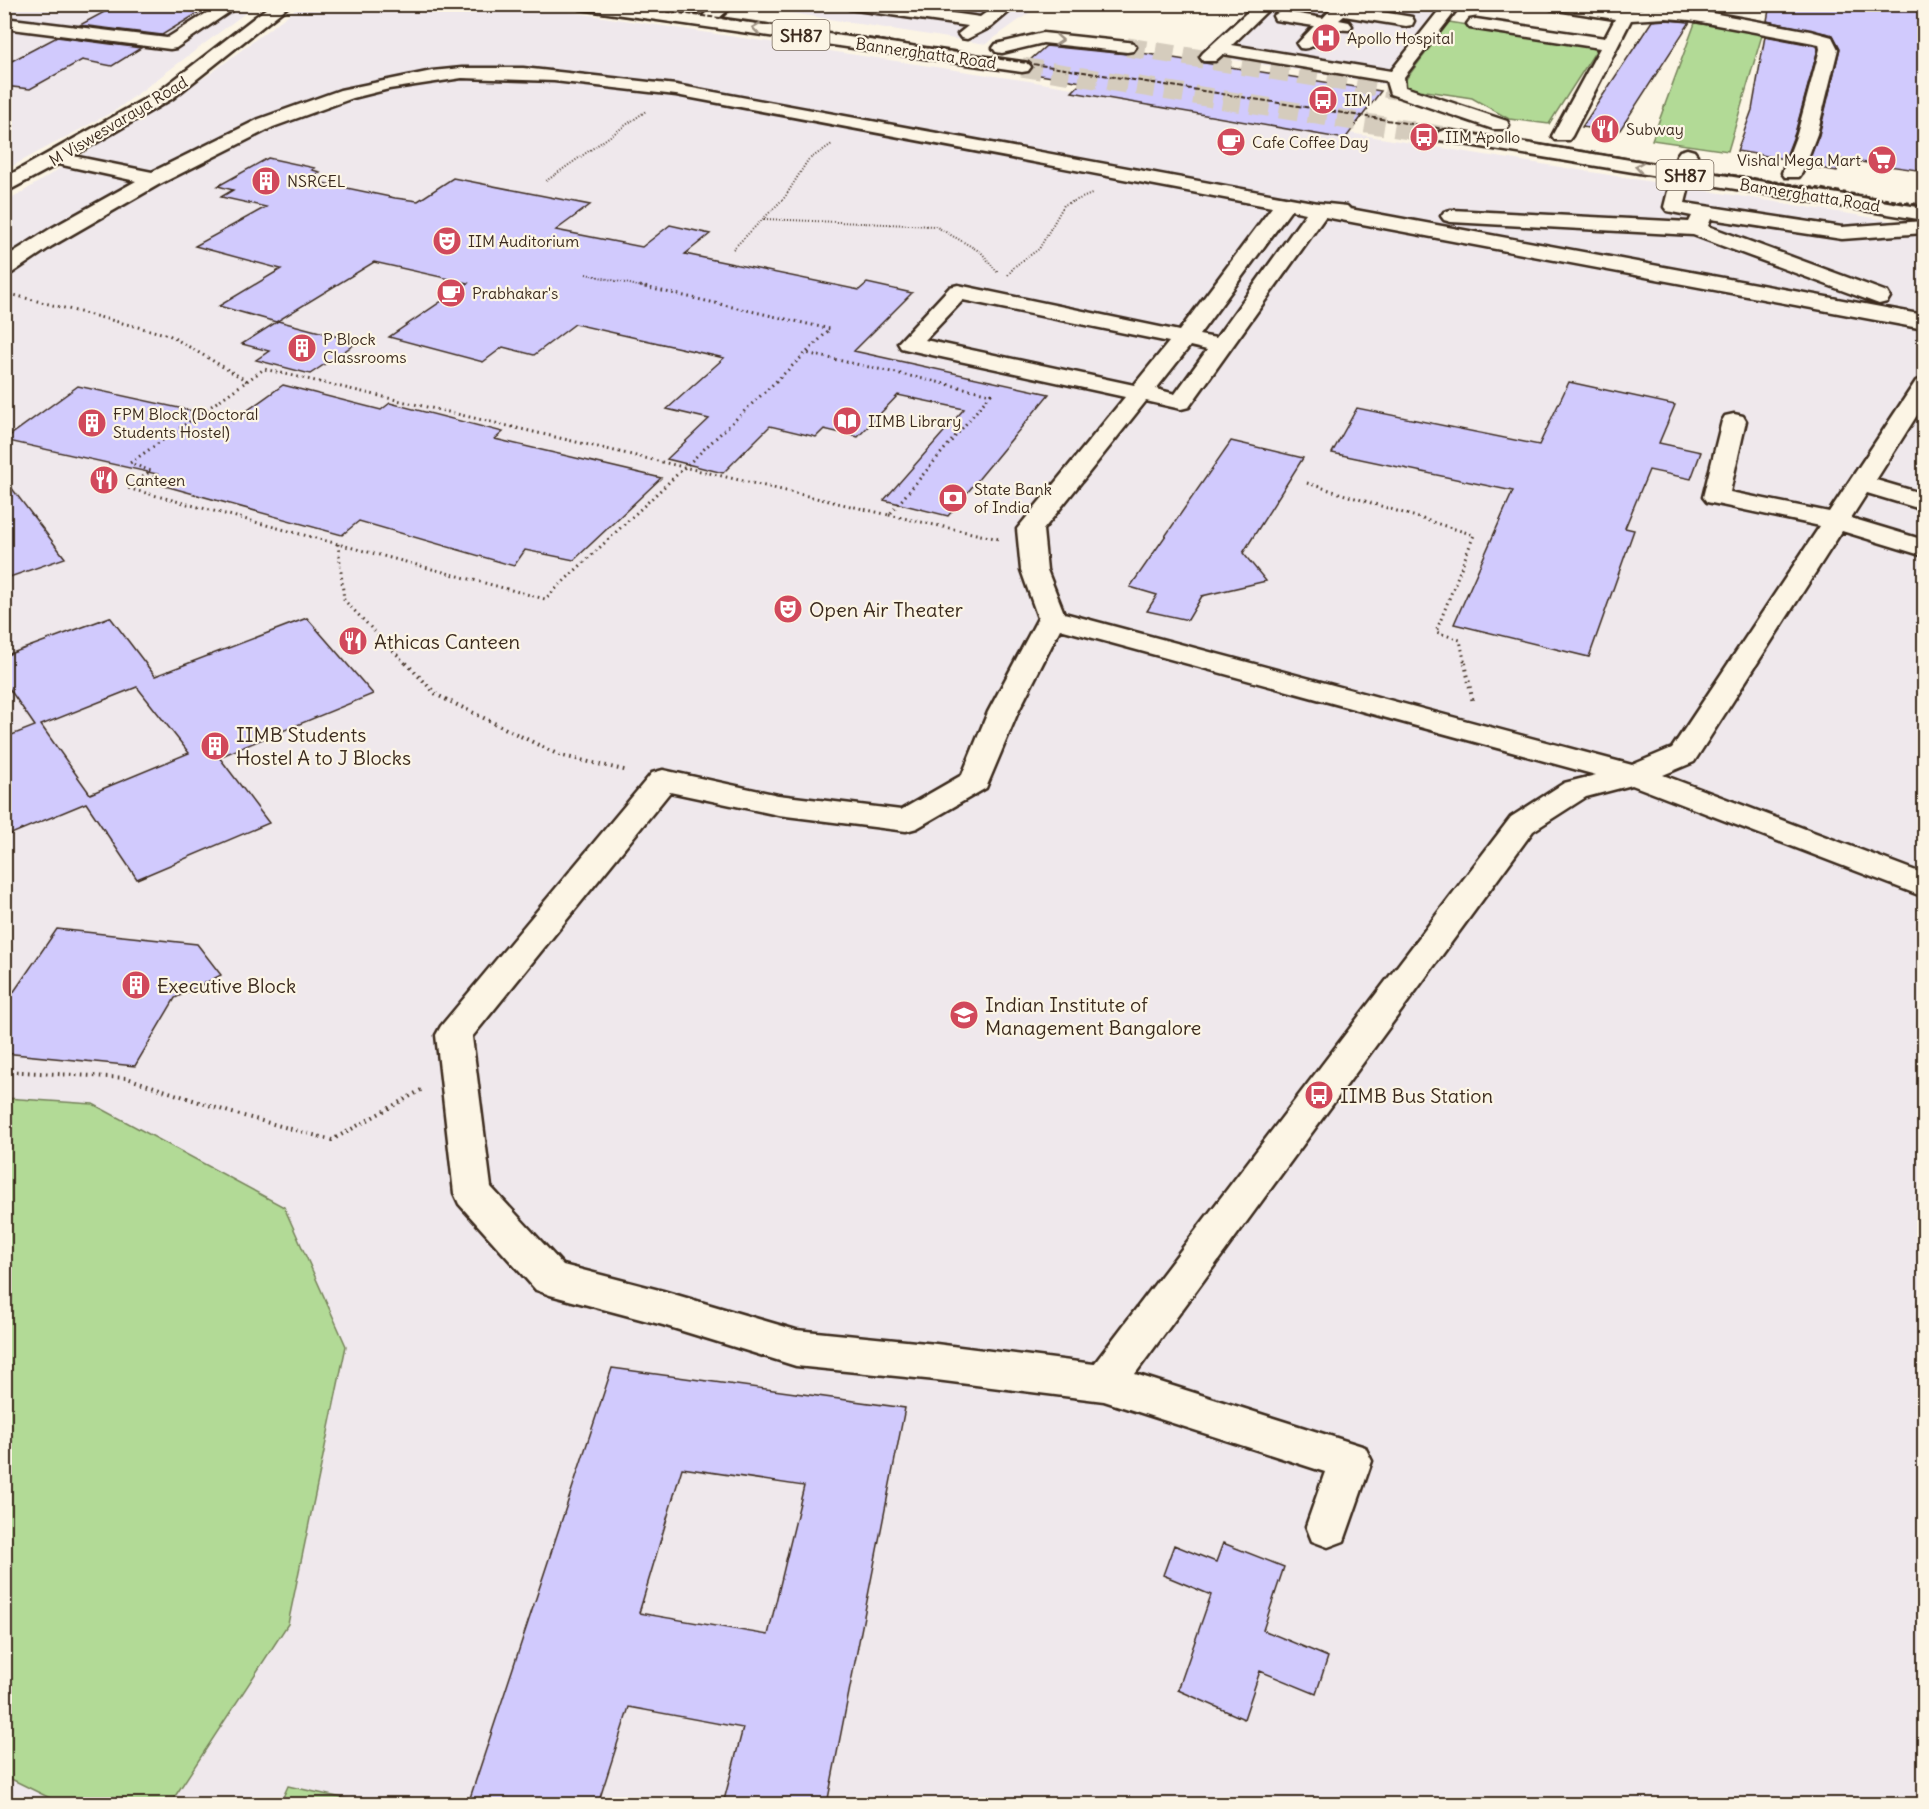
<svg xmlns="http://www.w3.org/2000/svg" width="1929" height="1809" font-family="Delius,sans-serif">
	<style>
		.built { fill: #efe8ec }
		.green { fill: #b2da96; stroke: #76825a; stroke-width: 1.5 }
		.building { fill: #d1cafd; stroke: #3b2a1e; stroke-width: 1.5; fill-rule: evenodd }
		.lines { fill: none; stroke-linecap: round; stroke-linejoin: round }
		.minor-tunnel { stroke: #d5ccbd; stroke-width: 19; stroke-dasharray: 19 10; stroke-linecap: butt }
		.major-tunnel { stroke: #d5ccbd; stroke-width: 19; stroke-dasharray: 19 10; stroke-linecap: butt }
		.minor-casing { stroke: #3b2a1e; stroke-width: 5 }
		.major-casing { stroke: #3b2a1e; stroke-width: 5 }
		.path-far2 { stroke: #3b2a1e; stroke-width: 2; stroke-dasharray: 1 2; stroke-linecap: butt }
		.path-far1 { stroke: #3b2a1e; stroke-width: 3; stroke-dasharray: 1.5 4; stroke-linecap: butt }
		.path { stroke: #3b2a1e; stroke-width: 4; stroke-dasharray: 1.5 4.5; stroke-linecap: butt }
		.minor { fill: #fcf5e5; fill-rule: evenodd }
		.major { fill: #fcf5e5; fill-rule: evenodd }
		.rail { stroke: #3b2a1e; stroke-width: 2; stroke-dasharray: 5 2; stroke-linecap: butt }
		.oneway { stroke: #9c9082 }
		.labels { text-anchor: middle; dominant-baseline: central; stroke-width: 4.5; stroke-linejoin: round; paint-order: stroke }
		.far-poi-label { font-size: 16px; fill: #3b2a1e; stroke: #fcf5e5; text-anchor: start }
		.far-street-label { font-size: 16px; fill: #3b2a1e; stroke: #fcf5e5 }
		.shield { fill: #fcf5e5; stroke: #75675a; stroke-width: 1.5 }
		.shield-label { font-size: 18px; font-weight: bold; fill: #3b2a1e }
		.poi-label { font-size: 20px; fill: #3b2a1e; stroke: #fcf5e5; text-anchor: start }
	</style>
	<rect width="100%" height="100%" fill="#fcf5e5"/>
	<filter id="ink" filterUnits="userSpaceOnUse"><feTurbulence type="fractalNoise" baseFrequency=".0167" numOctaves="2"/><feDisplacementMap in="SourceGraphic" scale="12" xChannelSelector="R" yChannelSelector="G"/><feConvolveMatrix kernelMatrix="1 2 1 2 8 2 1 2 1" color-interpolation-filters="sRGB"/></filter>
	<g filter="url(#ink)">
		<!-- built -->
		<path class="built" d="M 517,4 L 1029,81 L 1924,226 L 1924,1804 L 5,1804 L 5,203 L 211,73 L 301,5 Z
			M 5,5 L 256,5 L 116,110 L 5,170 Z
			M 741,5 L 1040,5 L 986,44 Z
			M 1252,5 L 1461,5 L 1400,87 L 1197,54 Z"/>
		<!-- green -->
		<path class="green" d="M 1449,22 L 1599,46 L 1549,124 L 1509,119 L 1472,98 L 1400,87 Z
			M 1695,23 L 1763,32 L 1728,151 L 1652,140 Z
			M 5,1098 L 93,1104 L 284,1207 L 346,1346 L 288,1624 L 170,1804 L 62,1804 L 5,1776 Z
			M 288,1786 L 369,1804 L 280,1804 Z"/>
		<!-- building -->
		<path class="building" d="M 119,4 L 213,4 L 162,35 L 80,25 Z
			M 1770,4 L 1877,4 L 1924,11 L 1924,171 L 1839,159 L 1837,171 L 1807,166 L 1819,135 L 1840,48 L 1833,35 L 1767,21 Z
			M 1666,20 L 1690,22 L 1618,133 L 1582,127 L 1652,21 Z
			M 1765,36 L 1817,46 L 1818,49 L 1795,133 L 1785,159 L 1737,151 L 1752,110 Z
			M 57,37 L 141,48 L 112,66 L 82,60 L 30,89 L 4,86 L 4,65 Z
			M 1046,46 L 1127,54 L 1135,52 L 1381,91 L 1345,139 L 1072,92 L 1082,82 L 1028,73 L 1033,67 L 1029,61 Z
			M 268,158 L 315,168 L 312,170 L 320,172 L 308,180 L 395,198 L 418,201 L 453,178 L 590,205 L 556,230 L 642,247 L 670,225 L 710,234 L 685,254 L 859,290 L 867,283 L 912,293 L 854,351 L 1049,394 L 948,516 L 884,500 L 964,409 L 898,395 L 858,437 L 824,429 L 816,437 L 770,426 L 723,473 L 667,459 L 709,419 L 667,409 L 724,358 L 575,324 L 534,355 L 503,347 L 483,362 L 389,337 L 468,283 L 374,262 L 276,322 L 219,306 L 281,269 L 195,246 L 266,207 L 221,197 L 233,190 L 218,186 Z
			M 278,321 L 358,342 L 310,374 L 256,360 L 269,351 L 242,344 Z
			M 1569,382 L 1675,405 L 1659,443 L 1701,452 L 1691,479 L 1649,470 L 1625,528 L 1634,530 L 1589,657 L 1454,624 L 1513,491 L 1332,453 L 1357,408 L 1539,445 Z
			M 283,385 L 381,410 L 390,403 L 503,432 L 495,439 L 661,478 L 574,560 L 525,550 L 514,566 L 359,521 L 342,535 L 147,481 L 157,474 L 4,440 L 78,386 L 234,420 Z
			M 1231,441 L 1303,458 L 1243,553 L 1266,581 L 1202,596 L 1188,620 L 1147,611 L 1157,595 L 1130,587 Z
			M 4,478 L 65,558 L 4,579 Z
			M 110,617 L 155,676 L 307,618 L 373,694 L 219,757 L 269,823 L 137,879 L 86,803 L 4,837 L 4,738 L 35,726 L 4,681 L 4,656 ZM 137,687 L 189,753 L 90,794 L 41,725 Z
			M 57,929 L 197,944 L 221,975 L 175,998 L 135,1066 L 4,1053 L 4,1006 Z
			M 612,1368 L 905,1408 L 827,1804 L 723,1804 L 743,1728 L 629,1707 L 598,1804 L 468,1804 ZM 682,1468 L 804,1486 L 768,1635 L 639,1613 Z
			M 1223,1543 L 1284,1567 L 1263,1630 L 1328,1657 L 1316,1694 L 1260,1671 L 1244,1719 L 1178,1690 L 1211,1595 L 1163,1575 L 1174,1545 L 1216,1562 Z"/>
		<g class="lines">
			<!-- minor-tunnel -->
			<path class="minor-tunnel" d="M 1127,47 L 1396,90"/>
			<!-- major-tunnel -->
			<path class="major-tunnel" d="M 1022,67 L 1446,136"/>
			<!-- minor casing -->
			<g class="minor-casing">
				<path id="minor" d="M 221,4 L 241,4 L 176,48 L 170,49 L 4,28 L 4,18 L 167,38 Z
					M 272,4 L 291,4 L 173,98 L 73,156 L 152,172 L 259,119 L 340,90 L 432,71 L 462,68 L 523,68 L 676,85 L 1318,203 L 1347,206 L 1350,209 L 1924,315 L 1924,329 L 1325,217 L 1189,407 L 1181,409 L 1146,401 L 1043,530 L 1047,570 L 1064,613 L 1632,765 L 1672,748 L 1820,526 L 1707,502 L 1703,497 L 1722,421 L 1725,416 L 1734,414 L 1743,416 L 1746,421 L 1730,492 L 1829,512 L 1916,381 L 1924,379 L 1924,404 L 1876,480 L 1924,494 L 1924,510 L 1867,493 L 1851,518 L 1924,540 L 1924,556 L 1842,531 L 1694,762 L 1663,775 L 1924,874 L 1924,897 L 1632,785 L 1586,797 L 1533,831 L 1135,1374 L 1365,1447 L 1372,1461 L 1344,1541 L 1328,1547 L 1312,1541 L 1306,1526 L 1325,1472 L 1104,1401 L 936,1380 L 796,1366 L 663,1325 L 550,1295 L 536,1290 L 459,1204 L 454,1193 L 436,1035 L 441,1026 L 652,773 L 663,770 L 778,795 L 901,810 L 962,775 L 988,712 L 1038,618 L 1021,570 L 1017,529 L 1125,397 L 909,350 L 901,348 L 898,343 L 950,287 L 958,285 L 1179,331 L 1272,207 L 676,95 L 554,81 L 462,78 L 389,89 L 353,98 L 273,127 L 158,185 L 52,246 L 12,273 L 4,274 L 4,258 L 50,229 L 136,181 L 58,164 L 4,193 L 4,178 L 161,90 ZM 1291,210 L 1306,213 L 1216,338 L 1199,335 ZM 963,300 L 1169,342 L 1134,385 L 925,340 ZM 1190,346 L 1207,350 L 1175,394 L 1156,389 ZM 1060,629 L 1596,775 L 1564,783 L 1511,817 L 1094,1364 L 936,1344 L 796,1330 L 663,1291 L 563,1265 L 491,1187 L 472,1037 L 670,792 L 778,815 L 906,831 L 917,828 L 986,788 L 1018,712 Z
					M 716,4 L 735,4 L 711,25 L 699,25 L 697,21 Z
					M 841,4 L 889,4 L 980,17 L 998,4 L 1018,4 L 991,27 L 967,39 L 961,38 L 958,34 L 968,26 L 849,9 Z
					M 1256,4 L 1274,4 L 1232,45 L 1391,71 L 1444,4 L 1461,4 L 1404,77 L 1405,87 L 1507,121 L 1509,125 L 1507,129 L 1493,129 L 1390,94 L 1386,81 L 1223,54 L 1215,61 L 1203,61 L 1200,57 L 1203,53 Z
					M 1543,4 L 1585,4 L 1625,11 L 1644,8 L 1690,9 L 1810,31 L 1832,37 L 1838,49 L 1817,134 L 1802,173 L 1799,177 L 1785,177 L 1782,173 L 1797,134 L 1820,49 L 1819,44 L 1690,20 L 1666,18 L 1631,20 L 1572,136 L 1569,140 L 1555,140 L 1552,136 L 1600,48 L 1476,29 L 1470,28 L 1467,24 L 1470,20 L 1476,19 L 1605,38 L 1615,19 L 1551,9 Z
					M 1340,5 L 1412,17 L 1414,21 L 1412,25 L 1406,26 L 1344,16 L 1339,20 L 1349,22 L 1352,26 L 1349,30 L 1331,29 C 1321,38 1314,51 1300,48 L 1297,44 L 1314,26 L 1275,20 L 1273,16 L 1281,11 L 1323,18 L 1334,6 Z
					M 1043,33 L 1127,42 L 1133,43 L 1136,47 L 1133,51 L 1127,52 L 1043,43 L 1002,53 L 996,52 L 993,48 L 996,44 Z
					M 1687,149 L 1694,151 L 1697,155 L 1685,203 L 1842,227 L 1924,221 L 1924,233 L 1842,239 L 1711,219 L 1708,226 L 1887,292 L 1890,297 L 1887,302 L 1879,304 L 1693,235 L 1451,222 L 1444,220 L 1441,216 L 1444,212 L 1451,210 L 1689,222 L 1692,216 L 1667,211 L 1664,207 L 1677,155 L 1680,151 Z"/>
			</g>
			<!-- major casing -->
			<g class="major-casing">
				<path id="major" d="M 572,4 L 619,4 L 1022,62 L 1028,63 L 1031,67 L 1028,71 L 1022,72 L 580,9 Z
					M 1446,130 L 1924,208 L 1924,220 L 1439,140 L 1436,136 L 1439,132 Z"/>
			</g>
			<!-- path-far2 -->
			<path class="path-far2" d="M 546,181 L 646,111
				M 764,219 L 935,226 L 981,252 L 998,273
				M 733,249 L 785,197 L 808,160 L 832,144
				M 586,274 L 647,288
				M 1008,275 L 1015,266 L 1039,249 L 1064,205 L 1092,194"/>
			<!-- path-far1 -->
			<path class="path-far1" d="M 10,294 L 169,335 L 247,381 L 130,463 L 151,471 L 127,488 L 545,599 L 806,353
				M 247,381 L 264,369 L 889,515 L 991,394 L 806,353 L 830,329 L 640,286
				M 1307,483 L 1474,535 L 1436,632 L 1460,640 L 1465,665
				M 889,515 L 999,539
				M 338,544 L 344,600 L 407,665"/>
			<!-- path -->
			<path class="path" d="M 406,663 L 437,695 L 559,755 L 628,771
				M 1465,663 L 1473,703
				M 4,1071 L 127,1078 L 229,1112 L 332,1140 L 423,1089"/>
			<!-- minor -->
			<use href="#minor" class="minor"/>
			<!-- major -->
			<use href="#major" class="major"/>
			<!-- rail -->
			<path class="rail" d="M 604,4 L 818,30 L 1924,205"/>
		</g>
		<!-- one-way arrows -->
		<defs><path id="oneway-chevron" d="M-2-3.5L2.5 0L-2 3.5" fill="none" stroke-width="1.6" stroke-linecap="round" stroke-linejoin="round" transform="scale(1.5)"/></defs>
		<g class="oneway">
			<use href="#oneway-chevron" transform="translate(756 28) rotate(-172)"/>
			<use href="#oneway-chevron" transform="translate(1059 40) rotate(4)"/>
			<use href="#oneway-chevron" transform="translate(1639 167) rotate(-171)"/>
		</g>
	</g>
	<!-- icons -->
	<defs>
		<g id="hospital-disc" transform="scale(1.5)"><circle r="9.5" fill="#d1495b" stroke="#fcf5e5"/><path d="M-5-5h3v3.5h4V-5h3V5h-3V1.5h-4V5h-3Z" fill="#fff"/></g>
		<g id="bus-disc" transform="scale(1.5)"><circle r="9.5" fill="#d1495b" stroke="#fcf5e5"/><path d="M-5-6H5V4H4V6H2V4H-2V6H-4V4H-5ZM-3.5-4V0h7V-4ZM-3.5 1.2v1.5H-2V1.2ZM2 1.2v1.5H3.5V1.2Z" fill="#fff"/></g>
		<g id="restaurant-disc" transform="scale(1.5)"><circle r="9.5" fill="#d1495b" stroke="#fcf5e5"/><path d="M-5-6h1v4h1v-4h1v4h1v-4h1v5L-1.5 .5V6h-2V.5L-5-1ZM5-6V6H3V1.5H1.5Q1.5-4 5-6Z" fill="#fff"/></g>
		<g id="cafe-disc" transform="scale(1.5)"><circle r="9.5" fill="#d1495b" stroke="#fcf5e5"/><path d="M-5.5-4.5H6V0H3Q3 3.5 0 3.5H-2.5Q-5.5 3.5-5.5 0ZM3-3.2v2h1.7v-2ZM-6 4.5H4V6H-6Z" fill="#fff"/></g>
		<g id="supermarket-disc" transform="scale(1.5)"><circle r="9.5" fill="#d1495b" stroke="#fcf5e5"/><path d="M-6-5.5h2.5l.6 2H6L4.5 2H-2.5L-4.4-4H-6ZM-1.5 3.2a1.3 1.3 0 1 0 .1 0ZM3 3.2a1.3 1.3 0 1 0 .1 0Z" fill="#fff"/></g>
		<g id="building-disc" transform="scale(1.5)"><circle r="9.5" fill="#d1495b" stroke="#fcf5e5"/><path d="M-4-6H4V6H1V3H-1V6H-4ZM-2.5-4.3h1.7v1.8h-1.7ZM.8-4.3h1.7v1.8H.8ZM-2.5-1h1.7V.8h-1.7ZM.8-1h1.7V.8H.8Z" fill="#fff"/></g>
		<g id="theatre-disc" transform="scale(1.5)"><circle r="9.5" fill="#d1495b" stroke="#fcf5e5"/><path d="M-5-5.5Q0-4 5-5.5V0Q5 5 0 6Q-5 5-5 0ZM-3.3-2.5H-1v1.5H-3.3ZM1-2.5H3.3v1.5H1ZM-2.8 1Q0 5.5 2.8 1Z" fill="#fff"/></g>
		<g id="library-disc" transform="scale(1.5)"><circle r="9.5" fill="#d1495b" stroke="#fcf5e5"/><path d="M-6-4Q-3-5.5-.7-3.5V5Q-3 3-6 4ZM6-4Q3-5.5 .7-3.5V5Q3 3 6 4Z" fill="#fff"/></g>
		<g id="bank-disc" transform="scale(1.5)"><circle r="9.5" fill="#d1495b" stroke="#fcf5e5"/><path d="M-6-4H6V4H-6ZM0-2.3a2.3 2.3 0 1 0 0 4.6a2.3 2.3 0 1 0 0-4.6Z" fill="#fff"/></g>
		<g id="university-disc" transform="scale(1.5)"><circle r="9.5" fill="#d1495b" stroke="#fcf5e5"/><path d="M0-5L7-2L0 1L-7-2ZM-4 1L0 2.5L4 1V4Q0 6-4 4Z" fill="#fff"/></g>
	</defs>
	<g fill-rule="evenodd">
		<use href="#hospital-disc" x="1326" y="38"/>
		<use href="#bus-disc" x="1323" y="100"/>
		<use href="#restaurant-disc" x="1605" y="129"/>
		<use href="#bus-disc" x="1424" y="137"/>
		<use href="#cafe-disc" x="1231" y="142"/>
		<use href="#supermarket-disc" x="1882" y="160"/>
		<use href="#building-disc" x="266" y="181"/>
		<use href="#theatre-disc" x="447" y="241"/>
		<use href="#cafe-disc" x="451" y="293"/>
		<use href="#building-disc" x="302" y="348"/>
		<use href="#library-disc" x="847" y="421"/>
		<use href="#building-disc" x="92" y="423"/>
		<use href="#restaurant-disc" x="104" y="480"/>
		<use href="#bank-disc" x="953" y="498"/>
		<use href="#theatre-disc" x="788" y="609"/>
		<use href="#restaurant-disc" x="353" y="641"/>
		<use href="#building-disc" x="215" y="746"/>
		<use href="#building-disc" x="136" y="985"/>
		<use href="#university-disc" x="964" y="1015"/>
		<use href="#bus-disc" x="1319" y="1095"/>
	</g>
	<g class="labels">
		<!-- far-poi labels -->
		<g class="far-poi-label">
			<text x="1347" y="38">Apollo Hospital</text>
			<text x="1344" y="100">IIM</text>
			<text x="1626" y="129">Subway</text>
			<text x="1445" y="137">IIM Apollo</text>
			<text x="1252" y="142">Cafe Coffee Day</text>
			<text x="1861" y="160" text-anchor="end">Vishal Mega Mart</text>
			<text x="287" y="181">NSRCEL</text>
			<text x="468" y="241">IIM Auditorium</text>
			<text x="472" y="293">Prabhakar's</text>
			<text x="323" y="339">P Block<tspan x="323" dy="18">Classrooms</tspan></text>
			<text x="113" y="414">FPM Block (Doctoral<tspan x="113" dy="18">Students Hostel)</tspan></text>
			<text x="868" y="421">IIMB Library</text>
			<text x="125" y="480">Canteen</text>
			<text x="974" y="489">State Bank<tspan x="974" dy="18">of India</tspan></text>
		</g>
		<!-- far-street labels -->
		<g class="far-street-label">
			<text transform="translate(926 53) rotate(8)">Bannerghatta Road</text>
			<text transform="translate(118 121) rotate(-31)">M Viswesvaraya Road</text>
			<text transform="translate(1810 195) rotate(9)">Bannerghatta Road</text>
		</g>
		<!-- shield labels -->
		<g class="shield">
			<rect x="772.5" y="20" width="57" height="30" rx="4.5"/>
			<rect x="1656.5" y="160" width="57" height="30" rx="4.5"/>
		</g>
		<g class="shield-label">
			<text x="801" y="35">SH87</text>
			<text x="1685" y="175">SH87</text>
		</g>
		<!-- poi labels -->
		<g class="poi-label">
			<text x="809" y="609">Open Air Theater</text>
			<text x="374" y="641">Athicas Canteen</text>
			<text x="236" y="734">IIMB Students<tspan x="236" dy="23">Hostel A to J Blocks</tspan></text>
			<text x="157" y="985">Executive Block</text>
			<text x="985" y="1004">Indian Institute of<tspan x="985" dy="23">Management Bangalore</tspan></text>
			<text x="1340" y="1095">IIMB Bus Station</text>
		</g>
	</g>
	<!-- margin -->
	<rect width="1929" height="1809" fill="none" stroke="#fcf5e5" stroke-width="24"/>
	<rect x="12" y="12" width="1905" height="1785" fill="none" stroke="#3b2a1e" stroke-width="2" filter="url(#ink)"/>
</svg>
